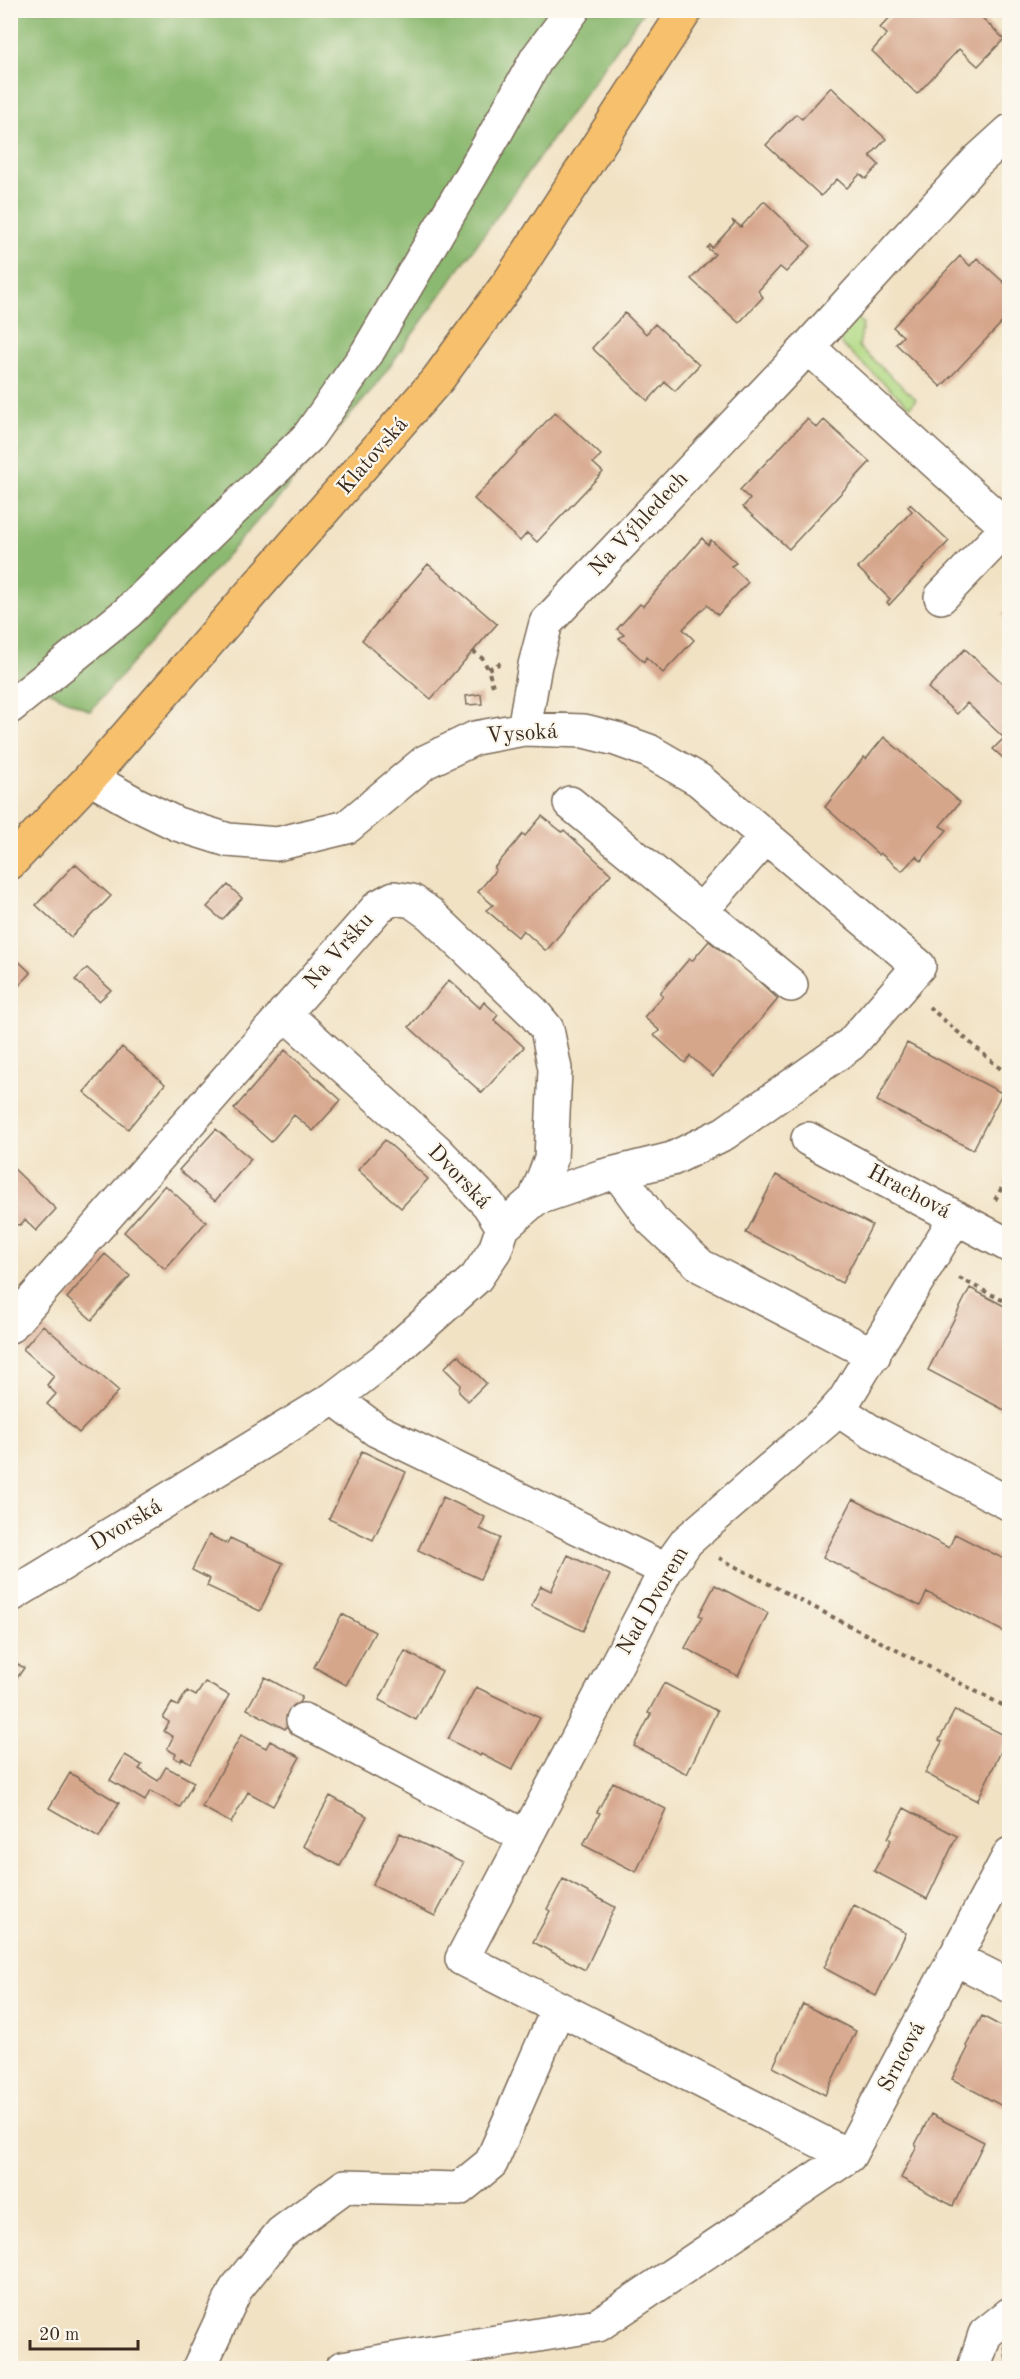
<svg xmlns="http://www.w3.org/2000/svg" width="1020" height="2379" font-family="'Old Standard TT',serif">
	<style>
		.green { fill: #b1d983; stroke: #768250; stroke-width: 1.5 }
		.forest { fill: #8cb971; stroke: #647248; stroke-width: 1.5 }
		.building { fill: #d6a68b }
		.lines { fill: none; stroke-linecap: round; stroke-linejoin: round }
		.minor-casing { stroke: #7b6a58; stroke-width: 36 }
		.major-casing { stroke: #7b6a58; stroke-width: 36 }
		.path { stroke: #7b6a58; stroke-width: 4; stroke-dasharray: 4.5 4.5; stroke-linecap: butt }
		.minor { stroke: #fff; stroke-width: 33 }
		.major { stroke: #f7c06c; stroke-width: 33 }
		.labels { text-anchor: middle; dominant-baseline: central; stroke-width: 4.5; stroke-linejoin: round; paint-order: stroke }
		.street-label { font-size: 22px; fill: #3b2a1e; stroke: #fbf7ec }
	</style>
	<rect width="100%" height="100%" fill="#fbf7ec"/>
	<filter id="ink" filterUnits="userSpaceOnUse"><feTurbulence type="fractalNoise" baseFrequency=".0167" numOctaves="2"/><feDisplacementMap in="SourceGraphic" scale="12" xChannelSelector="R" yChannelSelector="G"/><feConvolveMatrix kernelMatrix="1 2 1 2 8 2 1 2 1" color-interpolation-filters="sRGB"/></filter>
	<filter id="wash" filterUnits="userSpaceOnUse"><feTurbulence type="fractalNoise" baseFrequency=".008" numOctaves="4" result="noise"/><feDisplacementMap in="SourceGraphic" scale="24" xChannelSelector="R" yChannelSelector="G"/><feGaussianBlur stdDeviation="1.35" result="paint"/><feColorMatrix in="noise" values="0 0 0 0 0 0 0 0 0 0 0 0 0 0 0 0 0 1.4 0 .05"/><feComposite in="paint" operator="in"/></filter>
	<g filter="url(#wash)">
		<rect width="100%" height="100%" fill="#f1e2c4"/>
		<!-- green -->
		<path class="green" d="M 852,313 L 863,324 L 859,347 L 916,399 L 910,407 L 842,345 L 838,335 Z"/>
		<!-- forest -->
		<path class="forest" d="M 10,11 L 644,11 L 374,388 L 90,711 L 11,673 Z"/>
		<g id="blocks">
			<!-- building -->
			<path class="building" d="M 897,10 L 974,10 L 1004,39 L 978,66 L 959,49 L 917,94 L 872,51 L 887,34 L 880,28 Z
				M 831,87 L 886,139 L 870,156 L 879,165 L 866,179 L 860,174 L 847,188 L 837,179 L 821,196 L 766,145 L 796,114 L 802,119 Z
				M 764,201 L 811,246 L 786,272 L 780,267 L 758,291 L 763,297 L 739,323 L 691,279 L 715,254 L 707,248 L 710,245 L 712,248 L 734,224 L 732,220 L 741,227 Z
				M 960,256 L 970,266 L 977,258 L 1010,288 L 1010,314 L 941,387 L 896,344 L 903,336 L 893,327 Z
				M 625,313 L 646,334 L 655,324 L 699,365 L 675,391 L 665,382 L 648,401 L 592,348 Z
				M 555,412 L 601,455 L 593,463 L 603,472 L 537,542 L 527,533 L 520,541 L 474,499 Z
				M 807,419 L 817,428 L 824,420 L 870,462 L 789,549 L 743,507 L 750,499 L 740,490 Z
				M 910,504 L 949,541 L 889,605 L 887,602 L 890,599 L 858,568 L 912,511 L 908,507 Z
				M 702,538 L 708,545 L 711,540 L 736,563 L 731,566 L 748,582 L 718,615 L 707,605 L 683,629 L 694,640 L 663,673 L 646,657 L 644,662 L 619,638 L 624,635 L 617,629 L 640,604 L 643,606 Z
				M 428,564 L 497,624 L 431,699 L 362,640 Z
				M 1010,606 L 1010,622 L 1002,615 Z
				M 965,649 L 1010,690 L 1010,764 L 993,749 L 1004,738 L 967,703 L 957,714 L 928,688 Z
				M 481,694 L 482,704 L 467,705 L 466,696 Z
				M 884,737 L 960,802 L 940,826 L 947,830 L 921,861 L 916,856 L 902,871 L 880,853 L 879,855 L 825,807 L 864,757 L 866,759 Z
				M 542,816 L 562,832 L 564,830 L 611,874 L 546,951 L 523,930 L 518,937 L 486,910 L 493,905 L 478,892 L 496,870 L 494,868 L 523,834 L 525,836 Z
				M 75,864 L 111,896 L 71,937 L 36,905 Z
				M 228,885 L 242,898 L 222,920 L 207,907 Z
				M 709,941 L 729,957 L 731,955 L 778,999 L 713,1076 L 690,1056 L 685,1063 L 654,1035 L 660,1031 L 644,1017 L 663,996 L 660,993 L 689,959 L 692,961 Z
				M 10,953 L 31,973 L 10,995 Z
				M 87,968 L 111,990 L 99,1001 L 75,980 Z
				M 449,980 L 480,1008 L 484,1002 L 498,1015 L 494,1020 L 524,1047 L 482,1093 L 409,1027 Z
				M 907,1043 L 1002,1093 L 973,1150 L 877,1101 Z
				M 122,1047 L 165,1084 L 128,1129 L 84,1092 Z
				M 285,1050 L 341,1100 L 313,1131 L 294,1115 L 271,1142 L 234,1109 Z
				M 216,1129 L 251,1159 L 215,1201 L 179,1170 Z
				M 385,1140 L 428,1179 L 401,1208 L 358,1170 Z
				M 10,1165 L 56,1209 L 36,1231 L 25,1220 L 20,1225 L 10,1224 Z
				M 776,1175 L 872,1225 L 842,1283 L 746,1233 Z
				M 165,1185 L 206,1222 L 165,1269 L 124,1232 Z
				M 105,1254 L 130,1276 L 92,1320 L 67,1298 Z
				M 970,1288 L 1010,1309 L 1008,1412 L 928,1370 Z
				M 43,1325 L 119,1391 L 79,1433 L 47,1404 L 56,1394 L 47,1385 L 54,1376 L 23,1349 Z
				M 458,1355 L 486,1383 L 468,1401 L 459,1392 L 460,1384 L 444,1368 Z
				M 362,1451 L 406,1472 L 373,1540 L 329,1519 Z
				M 443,1497 L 485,1517 L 480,1529 L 500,1538 L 480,1579 L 418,1550 Z
				M 853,1499 L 949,1548 L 955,1534 L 1010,1562 L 1010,1635 L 927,1592 L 920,1606 L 823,1557 Z
				M 209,1535 L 227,1544 L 230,1538 L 283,1563 L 260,1611 L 207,1586 L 210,1579 L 192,1570 Z
				M 568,1555 L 610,1575 L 583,1631 L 531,1606 L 541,1586 L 551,1591 Z
				M 715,1585 L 768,1613 L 738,1676 L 685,1648 L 702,1617 L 699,1615 Z
				M 342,1614 L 375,1632 L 346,1685 L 314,1667 Z
				M 405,1651 L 442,1671 L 416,1720 L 379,1700 Z
				M 10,1659 L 24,1668 L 12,1685 L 10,1684 Z
				M 265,1677 L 302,1697 L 285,1729 L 247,1709 Z
				M 205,1682 L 229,1695 L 191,1763 L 182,1758 L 180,1761 L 174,1757 L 176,1754 L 167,1749 L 173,1737 L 164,1731 L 169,1722 L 163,1718 L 172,1703 L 178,1706 L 187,1691 L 196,1696 Z
				M 664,1683 L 717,1711 L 687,1774 L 634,1746 L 651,1714 L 648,1713 Z
				M 476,1687 L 540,1718 L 512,1770 L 481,1754 L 480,1756 L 448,1739 Z
				M 955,1710 L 1008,1737 L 977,1801 L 925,1773 L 942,1742 L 939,1740 Z
				M 241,1735 L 266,1748 L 270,1741 L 300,1757 L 273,1806 L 248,1792 L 231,1823 L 202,1807 Z
				M 125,1755 L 142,1765 L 139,1769 L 158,1781 L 166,1767 L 194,1782 L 180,1807 L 150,1791 L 145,1801 L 110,1780 Z
				M 70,1773 L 119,1803 L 99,1837 L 49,1808 Z
				M 613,1782 L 666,1809 L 636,1872 L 583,1845 L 600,1813 L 597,1812 Z
				M 330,1796 L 367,1816 L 340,1866 L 303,1846 Z
				M 904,1808 L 957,1836 L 927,1899 L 874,1871 L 891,1840 L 888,1838 Z
				M 400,1833 L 463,1863 L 435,1916 L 372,1885 Z
				M 563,1879 L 615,1907 L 585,1970 L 533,1942 L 550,1911 L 547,1909 Z
				M 854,1905 L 906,1933 L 876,1996 L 824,1968 Z
				M 803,2004 L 856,2031 L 825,2095 L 773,2067 Z
				M 982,2016 L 1010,2031 L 1010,2097 L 1004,2107 L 952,2079 L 968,2048 L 966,2046 Z
				M 931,2114 L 984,2142 L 953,2206 L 901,2178 L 917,2146 L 915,2145 Z
				M 1010,2344 L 1010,2368 L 1007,2368 L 1004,2345 Z"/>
		</g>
	</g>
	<g filter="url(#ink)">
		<use href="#blocks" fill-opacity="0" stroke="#7b6a58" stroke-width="1.5"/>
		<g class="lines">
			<!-- minor casing -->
			<g class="minor-casing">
				<path id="minor" d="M 808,347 L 1007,527
					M 941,597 L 1010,525
					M 10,707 L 127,613 L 308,437 L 367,353 L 494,136 L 537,58 L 573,10
					M 524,729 L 535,665 L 546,623 L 808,347 L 977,161 L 1010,131
					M 90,778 L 136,804 L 177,824 L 228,840 L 277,844 L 347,827 L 425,762 L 475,738 L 524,729 L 584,731 L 616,739 L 649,751 L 699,780 L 919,966 L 851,1044 L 725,1133 L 672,1159 L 603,1176 L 535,1199
					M 570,803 L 791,985
					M 701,911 L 766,837
					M 284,1013 L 435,1149 L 488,1204 L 503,1227
					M 808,1139 L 1010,1246
					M 618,1173 L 652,1220 L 701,1266 L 874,1355
					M 10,1326 L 379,906 L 394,898 L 412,901 L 430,914 L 533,1012 L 547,1029 L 555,1069 L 551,1159 L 535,1199 L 503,1227
					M 334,1398 L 376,1430 L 666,1570
					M 837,1409 L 870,1431 L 1010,1504
					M 10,1596 L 334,1398 L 384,1360 L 476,1278 L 495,1250 L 503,1227
					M 303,1720 L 526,1837
					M 954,1958 L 1010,1986
					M 849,2156 L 462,1959 L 666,1570 L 687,1541 L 827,1420 L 844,1401 L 956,1217
					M 199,2368 L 236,2289 L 281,2233 L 345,2186 L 459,2189 L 491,2163 L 558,2009
					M 342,2368 L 598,2325 L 849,2156 L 1010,1854
					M 974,2368 L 985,2334 L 1010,2314"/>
			</g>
			<!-- major casing -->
			<g class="major-casing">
				<path id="major" d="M 10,863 L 90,778 L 438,379 L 510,281 L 686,10"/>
			</g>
			<!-- path -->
			<path class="path" d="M 473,651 L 483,659 L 488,669
				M 493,686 L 488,669 L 501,663
				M 929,1007 L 1010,1077
				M 995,1200 L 1010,1173
				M 959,1278 L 1010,1304
				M 719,1558 L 1010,1709"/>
			<!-- minor -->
			<use href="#minor" class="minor"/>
			<!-- major -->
			<use href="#major" class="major"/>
		</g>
	</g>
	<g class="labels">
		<!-- street labels -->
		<g class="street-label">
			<text transform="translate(373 456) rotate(-49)">Klatovská</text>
			<text transform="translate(639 524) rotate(-47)">Na Výhledech</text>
			<text transform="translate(522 734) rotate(-4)">Vysoká</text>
			<text transform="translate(339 951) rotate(-49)">Na Vršku</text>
			<text transform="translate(459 1177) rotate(46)">Dvorská</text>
			<text transform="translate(909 1192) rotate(28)">Hrachová</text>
			<text transform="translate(126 1525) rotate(-31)">Dvorská</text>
			<text transform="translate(653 1601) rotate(-60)">Nad Dvorem</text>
			<text transform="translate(902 2057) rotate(-62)">Srncová</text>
		</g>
	</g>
	<!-- margin -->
	<rect width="1020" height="2379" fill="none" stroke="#fbf7ec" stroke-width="36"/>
	<!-- scale -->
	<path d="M30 2340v9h108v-9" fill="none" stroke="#3b2a1e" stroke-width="3"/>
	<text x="39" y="2340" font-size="18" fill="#3b2a1e" stroke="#fbf7ec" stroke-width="4.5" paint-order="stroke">20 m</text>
</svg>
